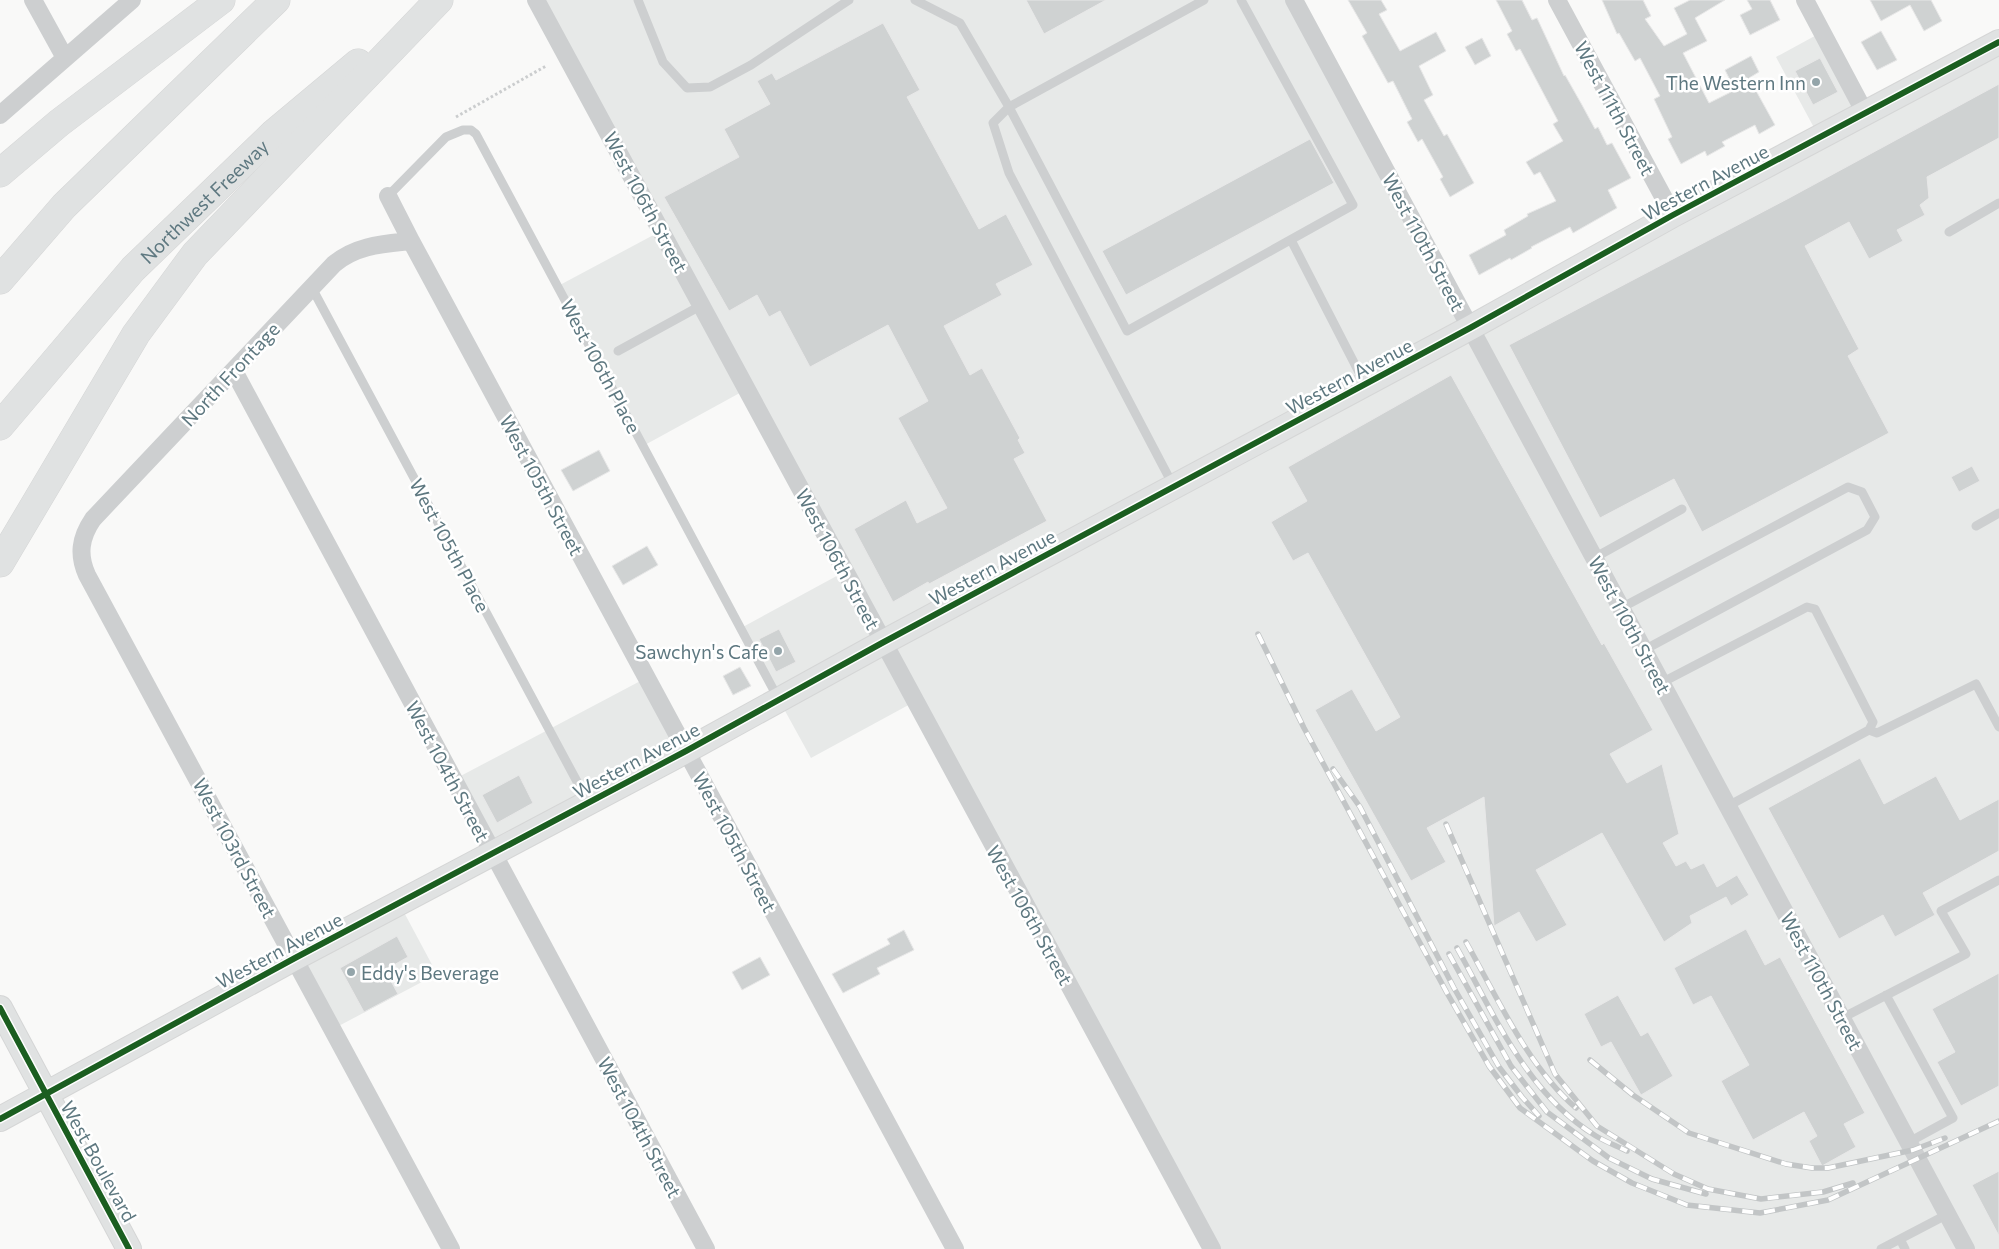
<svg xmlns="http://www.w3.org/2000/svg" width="1999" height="1249" font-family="Commissioner,sans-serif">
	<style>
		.built { fill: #e7e9e8 }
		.building { fill: #cfd2d2; stroke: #e8e8e8 }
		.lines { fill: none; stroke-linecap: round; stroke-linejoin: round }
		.secondary-casing { stroke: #d5d6d6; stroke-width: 26 }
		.highway-casing { stroke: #d5d6d6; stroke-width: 29 }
		.path { stroke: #cbcdce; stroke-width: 3; stroke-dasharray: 2.5 2.5; stroke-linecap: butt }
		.lane { stroke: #cdcfd0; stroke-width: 9 }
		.street { stroke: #cdcfd0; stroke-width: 18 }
		.secondary { stroke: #e0e2e2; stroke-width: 24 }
		.highway { stroke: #e0e2e2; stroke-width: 28 }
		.rail-casing { stroke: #c2c5c6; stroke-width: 5.5 }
		.rail { stroke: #fff; stroke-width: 4; stroke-dasharray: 11; stroke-linecap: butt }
		.cycleway-casing { stroke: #fff; stroke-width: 9 }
		.cycleway { stroke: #1b5e20; stroke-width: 6 }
		.poi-dot { fill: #94a5aa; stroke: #fff; stroke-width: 2 }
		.labels { text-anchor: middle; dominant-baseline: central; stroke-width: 5; stroke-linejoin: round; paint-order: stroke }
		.poi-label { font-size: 19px; fill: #5e7880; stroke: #fff; text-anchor: end }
		.street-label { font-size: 19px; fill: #5e7880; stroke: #fff }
	</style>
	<rect width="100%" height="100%" fill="#f9f9f8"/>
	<!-- built -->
	<path class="built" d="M 536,0 L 1294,0 L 1470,328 L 1819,137 L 1776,57 L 1822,32 L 1865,113 L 1999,42 L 1999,1249 L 1212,1249 L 914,702 L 811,758 L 779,700 L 741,628 L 844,572 L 747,389 L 643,446 L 558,286 L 661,231 Z
		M 646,678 L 686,751 L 492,853 L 453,780 Z
		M 399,903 L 437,974 L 333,1029 L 295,958 Z"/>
	<!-- building -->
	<path class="building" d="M 1026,0 L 1106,0 L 1044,34 Z
		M 1348,0 L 1381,0 L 1387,10 L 1379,14 L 1400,51 L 1436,32 L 1446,51 L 1419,66 L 1433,95 L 1424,100 L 1444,136 L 1447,134 L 1474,183 L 1450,197 L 1440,179 L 1443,177 L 1422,139 L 1418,142 L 1407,122 L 1412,119 L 1393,81 L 1388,83 L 1362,36 L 1367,33 Z
		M 1496,0 L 1522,0 L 1532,20 L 1537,18 L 1564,76 L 1565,75 L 1582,105 L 1595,129 L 1598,127 L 1607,145 L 1612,143 L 1631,178 L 1608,190 L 1617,208 L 1573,233 L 1570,227 L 1531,247 L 1532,248 L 1511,260 L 1510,258 L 1479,275 L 1469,255 L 1506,235 L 1504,230 L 1528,216 L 1527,214 L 1556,201 L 1540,172 L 1534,175 L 1526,162 L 1563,141 L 1553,124 L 1558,121 L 1520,49 L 1516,51 L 1507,34 L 1512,31 Z
		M 1602,0 L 1643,0 L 1651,16 L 1645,19 L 1664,46 L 1687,34 L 1674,8 L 1690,0 L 1725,0 L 1695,18 L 1707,41 L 1683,53 L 1709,103 L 1735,90 L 1725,70 L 1751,56 L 1759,72 L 1749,78 L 1775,125 L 1759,134 L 1755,125 L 1722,142 L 1725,146 L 1707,156 L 1705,151 L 1681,164 L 1668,139 L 1672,137 L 1654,99 L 1660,96 L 1640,58 L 1635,61 L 1619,33 L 1617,34 Z
		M 1747,0 L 1770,0 L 1780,20 L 1750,35 L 1740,15 L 1752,9 Z
		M 1870,0 L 1931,0 L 1942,21 L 1924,31 L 1910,5 L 1881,21 Z
		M 883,23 L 920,90 L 907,97 L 979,229 L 1006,214 L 1033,265 L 996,284 L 1002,295 L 944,326 L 970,375 L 982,368 L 1020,438 L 1018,440 L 1025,453 L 1014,459 L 1047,521 L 929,584 L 928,582 L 893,602 L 854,529 L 906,500 L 917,523 L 947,508 L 898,418 L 928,401 L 888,325 L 810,367 L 780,311 L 769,317 L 757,295 L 729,311 L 664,197 L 739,157 L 724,129 L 770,104 L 757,81 L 772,73 L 776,80 Z
		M 1881,31 L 1897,60 L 1877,70 L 1861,42 Z
		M 1482,38 L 1491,56 L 1475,65 L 1465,47 Z
		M 1820,58 L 1838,92 L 1813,105 L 1795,71 Z
		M 1999,84 L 1999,138 L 1927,177 L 1929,198 L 1920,205 L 1925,215 L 1897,230 L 1903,241 L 1869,259 L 1849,222 L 1805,246 L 1859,349 L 1848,356 L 1889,433 L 1702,532 L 1674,479 L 1600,518 L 1509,345 L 1789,198 Z
		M 1310,139 L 1334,183 L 1126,295 L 1102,251 Z
		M 1451,375 L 1602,645 L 1604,643 L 1653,730 L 1610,754 L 1627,783 L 1662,764 L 1679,834 L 1663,843 L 1676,866 L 1686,861 L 1691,869 L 1704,863 L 1717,887 L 1737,875 L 1749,895 L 1731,906 L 1726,897 L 1690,916 L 1692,923 L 1664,942 L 1602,833 L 1536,870 L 1567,925 L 1536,942 L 1519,912 L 1494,926 L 1484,797 L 1427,828 L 1446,862 L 1411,881 L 1315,710 L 1352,689 L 1376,731 L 1400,717 L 1308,553 L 1293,561 L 1271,522 L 1307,501 L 1288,467 Z
		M 599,450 L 610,471 L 573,491 L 561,470 Z
		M 1972,466 L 1980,481 L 1959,492 L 1951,477 Z
		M 647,546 L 658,565 L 623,585 L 612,566 Z
		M 779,629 L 796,662 L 776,672 L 759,639 Z
		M 740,667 L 751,686 L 733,695 L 723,676 Z
		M 1860,758 L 1884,804 L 1936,776 L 1960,820 L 1999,799 L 1999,851 L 1923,893 L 1935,915 L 1895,937 L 1883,915 L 1839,939 L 1768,808 Z
		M 519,775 L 533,803 L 497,823 L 482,795 Z
		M 1746,929 L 1765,965 L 1780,957 L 1865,1113 L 1844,1124 L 1856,1147 L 1822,1166 L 1809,1141 L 1817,1136 L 1804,1112 L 1753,1140 L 1721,1081 L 1749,1065 L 1711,996 L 1693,1005 L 1674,968 Z
		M 904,930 L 914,950 L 877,968 L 880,974 L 843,993 L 832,974 L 890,944 L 887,939 Z
		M 397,936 L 408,957 L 385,970 L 398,994 L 364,1012 L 340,968 Z
		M 760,957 L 770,975 L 742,990 L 732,972 Z
		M 1999,973 L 1999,1086 L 1961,1106 L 1937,1062 L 1955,1052 L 1932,1009 Z
		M 1618,995 L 1641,1036 L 1648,1032 L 1673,1076 L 1641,1095 L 1611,1042 L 1601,1047 L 1584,1014 Z
		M 1999,1171 L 1999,1236 L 1972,1185 Z"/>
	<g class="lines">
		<!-- secondary casing -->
		<g class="secondary-casing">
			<path id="secondary" d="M 0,1008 L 129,1249
				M 0,1119 L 295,958 L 686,751 L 882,643 L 1470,328 L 1673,215 L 1999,42"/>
		</g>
		<!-- highway casing -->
		<g class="highway-casing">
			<g id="highway">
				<path d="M 0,173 L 59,123 L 221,0"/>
				<path d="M 0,280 L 64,206 L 276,0"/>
				<path id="s1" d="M 0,426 L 133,269 L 273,134 L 358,63"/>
				<path d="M 0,563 L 136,334 L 195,254 L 439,0"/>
			</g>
		</g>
		<!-- path -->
		<path class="path" d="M 456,117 L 546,66"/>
		<!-- lane -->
		<path class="lane" d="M 638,0 L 663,62 L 687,88 L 710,87 L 751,65 L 849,0
			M 915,0 L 960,23 L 1009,107 L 993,123 L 1009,173 L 1174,487
			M 1204,0 L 1009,107 L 1127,331 L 1353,205 L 1241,0
			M 388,196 L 446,137 L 463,130 L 471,130 L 476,134 L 779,700
			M 1949,232 L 1999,203
			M 1291,240 L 1365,384
			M 312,288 L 588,802
			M 618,351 L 702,305
			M 1976,526 L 1999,513
			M 1594,558 L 1682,509
			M 1621,608 L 1848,487 L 1862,492 L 1875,517 L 1867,530 L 1644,650
			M 1661,683 L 1807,607 L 1815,609 L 1873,722 L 1869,730 L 1728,806
			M 1869,730 L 1877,733 L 1976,684 L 1999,727
			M 1886,995 L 1953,1118 L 1909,1142
			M 1842,1018 L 1966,954 L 1941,911 L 1999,880
			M 1900,1239 L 1905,1249
			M 1881,1249 L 1948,1214"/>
		<!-- street -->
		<path class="street" d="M 33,0 L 65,58
			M 536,0 C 762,416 986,833 1212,1249
			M 1294,0 L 1966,1249
			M 1557,0 L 1673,215
			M 1805,0 L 1865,113
			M 0,115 L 132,0
			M 388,196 L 411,241 L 955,1249
			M 411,241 C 383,244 357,245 334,264 L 93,519 C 80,538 78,555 87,575 L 451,1249
			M 234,371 L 706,1249"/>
		<!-- secondary -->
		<use href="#secondary" class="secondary"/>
		<!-- highway -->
		<use href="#highway" class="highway"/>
		<!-- rail casing -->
		<g class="rail-casing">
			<path id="rail" d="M 1258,634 L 1304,728 L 1447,993 L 1489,1066 L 1520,1108 L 1593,1161 L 1632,1183 L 1687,1205 L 1760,1213 L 1828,1200 L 1999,1121
				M 1333,769 L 1360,807 L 1454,988 L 1499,1067 L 1522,1097 L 1539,1116
				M 1446,824 L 1555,1074 L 1597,1126 L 1674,1174 L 1708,1189 L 1761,1199 L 1823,1192 L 1853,1183
				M 1466,942 C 1497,997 1528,1067 1576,1108
				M 1457,948 C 1495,1016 1527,1094 1596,1136 C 1606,1142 1617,1146 1627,1151
				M 1449,954 L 1511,1066 L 1547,1112 L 1609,1158 L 1652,1179 L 1706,1194
				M 1590,1060 L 1633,1095 L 1689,1133 L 1786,1164 L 1812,1168 L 1828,1168 L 1913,1150 L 1945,1138"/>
		</g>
		<!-- rail -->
		<use href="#rail" class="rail"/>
		<!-- cycleway casing -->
		<g class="cycleway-casing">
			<path id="cycleway" d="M 0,1008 L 129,1249
				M 0,1119 L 295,958 L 686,751 L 882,643 L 1470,328 L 1673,215 L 1999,42"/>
		</g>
		<!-- cycleway -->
		<use href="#cycleway" class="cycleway"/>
	</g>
	<!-- markers -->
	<g class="poi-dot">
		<circle cx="1816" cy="82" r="5"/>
		<circle cx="778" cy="651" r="5"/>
		<circle cx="351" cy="972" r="5"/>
	</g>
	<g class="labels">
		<!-- poi labels -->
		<g class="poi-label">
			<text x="1806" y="82">The Western Inn</text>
			<text x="768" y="651">Sawchyn's Cafe</text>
			<text x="361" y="972" text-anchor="start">Eddy's Beverage</text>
		</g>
		<!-- street labels -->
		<g class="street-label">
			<text transform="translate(1615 108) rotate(62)">West 111th Street</text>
			<text transform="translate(1705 182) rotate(-28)">Western Avenue</text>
			<text stroke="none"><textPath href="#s1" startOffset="304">Northwest Freeway</textPath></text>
			<text transform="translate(646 202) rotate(62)">West 106th Street</text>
			<text transform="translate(1424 242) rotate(62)">West 110th Street</text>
			<text transform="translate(601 366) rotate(62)">West 106th Place</text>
			<text transform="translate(230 374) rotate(-47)">North Frontage</text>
			<text transform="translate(1349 376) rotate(-28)">Western Avenue</text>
			<text transform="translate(542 485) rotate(62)">West 105th Street</text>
			<text transform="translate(450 545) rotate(62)">West 105th Place</text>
			<text transform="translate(838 559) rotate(62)">West 106th Street</text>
			<text transform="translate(992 567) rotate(-28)">Western Avenue</text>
			<text transform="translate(1630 625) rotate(62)">West 110th Street</text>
			<text transform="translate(636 760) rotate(-28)">Western Avenue</text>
			<text transform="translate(448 771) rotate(62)">West 104th Street</text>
			<text transform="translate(735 842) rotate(62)">West 105th Street</text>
			<text transform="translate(235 848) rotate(62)">West 103rd Street</text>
			<text transform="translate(1030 915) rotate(61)">West 106th Street</text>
			<text transform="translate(279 950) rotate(-28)">Western Avenue</text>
			<text transform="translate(1822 981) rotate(62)">West 110th Street</text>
			<text transform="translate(640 1127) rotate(62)">West 104th Street</text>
			<text transform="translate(99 1161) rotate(61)">West Boulevard</text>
		</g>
	</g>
</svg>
